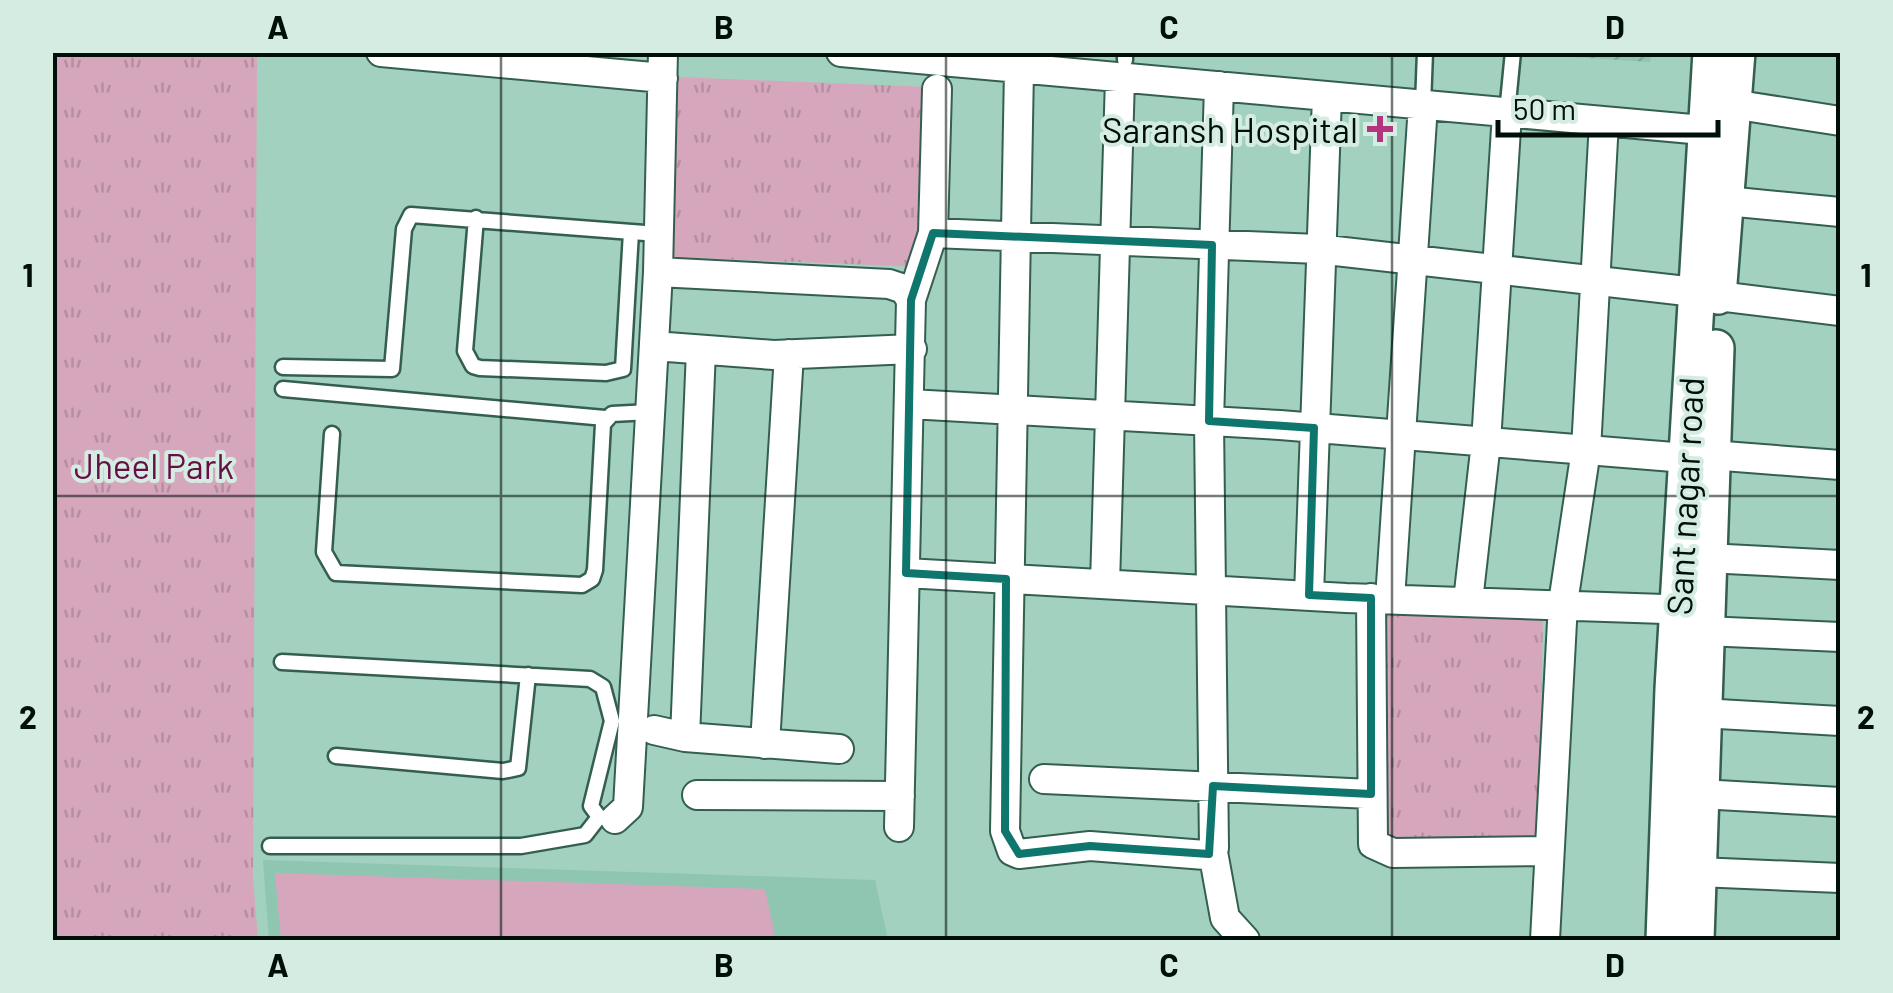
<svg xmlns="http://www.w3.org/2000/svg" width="1893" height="993" font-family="Barlow,sans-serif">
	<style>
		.built { fill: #8ec6b1 }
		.industrial { fill: url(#industrial-furrows) }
		.grass { fill: url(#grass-tufts) }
		.pitch { fill: #d6a6bd }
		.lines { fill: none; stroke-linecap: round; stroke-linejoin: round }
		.service-casing { stroke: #345f50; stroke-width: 19 }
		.minor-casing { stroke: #345f50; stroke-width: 32 }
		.tertiary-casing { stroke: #345f50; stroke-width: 40 }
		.service { stroke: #fff; stroke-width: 14 }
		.minor { stroke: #fff; stroke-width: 28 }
		.tertiary { stroke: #fff; stroke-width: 35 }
		.marked { fill: none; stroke: #0f766e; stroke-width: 8; stroke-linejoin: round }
		.grid { fill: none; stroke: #010f09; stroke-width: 2.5; stroke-opacity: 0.55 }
		.poi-dot { fill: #b5347f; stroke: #d4ece2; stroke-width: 4 }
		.labels { text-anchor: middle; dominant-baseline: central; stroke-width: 8; stroke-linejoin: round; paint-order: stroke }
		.poi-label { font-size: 35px; fill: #010f09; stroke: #d4ece2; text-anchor: end }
		.park-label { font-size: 35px; fill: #660f44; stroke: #d4ece2 }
		.street-label { font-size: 35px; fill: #010f09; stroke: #d4ece2 }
		.neatline { fill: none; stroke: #010f09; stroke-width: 4 }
		.grid-label { font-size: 32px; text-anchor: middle; font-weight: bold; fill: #010f09 }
	</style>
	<defs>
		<pattern id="industrial-furrows" width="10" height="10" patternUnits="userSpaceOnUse" patternTransform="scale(2.5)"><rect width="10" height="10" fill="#8ec6b1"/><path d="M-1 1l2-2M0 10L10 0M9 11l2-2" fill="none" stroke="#79a997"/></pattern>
		<pattern id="grass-tufts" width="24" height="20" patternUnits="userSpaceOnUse" patternTransform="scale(2.5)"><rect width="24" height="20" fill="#d6a6bd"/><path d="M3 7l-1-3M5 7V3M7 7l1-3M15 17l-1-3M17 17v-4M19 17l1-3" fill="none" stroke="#b68ea1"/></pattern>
	</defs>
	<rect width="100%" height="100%" fill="#a2d1bf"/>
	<!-- built -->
	<path class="built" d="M 263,860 L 875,880 L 888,940 L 269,940 Z"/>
	<!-- industrial -->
	<path class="industrial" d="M 1508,53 L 1652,53 L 1650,62 Z"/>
	<!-- grass -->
	<path class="grass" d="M 52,53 L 257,53 L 253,877 L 258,940 L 53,940 Z
		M 678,77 L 928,87 L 922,267 L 672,257 Z
		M 1387,609 L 1543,613 L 1539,842 L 1382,838 Z"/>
	<!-- pitch -->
	<path class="pitch" d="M 275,873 L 765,889 L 776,940 L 281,940 Z"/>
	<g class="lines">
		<!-- service casing -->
		<g class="service-casing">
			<path id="service" d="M 1125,60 L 1125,52
				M 1423,105 L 1425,52
				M 1507,113 L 1513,52
				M 476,218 L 465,351 L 473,366 L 480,368 L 606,373 L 623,369 L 631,232
				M 283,367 L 392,369 L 404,229 L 411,215 L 658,234
				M 283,389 L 605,418
				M 332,434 L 324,552 L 336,573 L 582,585 L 592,579 L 595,570 L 603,424 L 612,414 L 650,412
				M 282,662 L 590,679 L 603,687 L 612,721 L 591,806 L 599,817 L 615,819
				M 336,756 L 503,771 L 518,768 L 528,675
				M 270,846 L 521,846 L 585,835 L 599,817"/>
		</g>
		<!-- minor casing -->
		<g class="minor-casing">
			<path id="minor" d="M 381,52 L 663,78
				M 841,52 L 1725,132
				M 1019,69 L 1005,831 L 1012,851 L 1019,854 L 1090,846 L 1205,855 L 1214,848 L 1209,421 L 1219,86
				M 1732,104 L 1840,121
				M 1726,201 L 1840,212
				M 933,233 L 1318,249 L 1695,292
				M 658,272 L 889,284 L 904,289 L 911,300 L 899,827
				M 1718,296 L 1840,311
				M 911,300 L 933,233 L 937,89
				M 654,346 L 774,355 L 912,349
				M 910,404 L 1280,425 L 1686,458
				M 1711,455 L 1840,465
				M 1707,558 L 1840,565
				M 906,573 L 1346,598 L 1694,610
				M 1105,584 L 1120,78
				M 1309,595 L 1327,96
				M 1371,598 L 1373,844 L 1393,853 L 1549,851
				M 1390,599 L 1423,105
				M 1468,601 L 1486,442 L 1507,113
				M 1704,631 L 1840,637
				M 1701,713 L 1840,721
				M 654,730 L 685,737 L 839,749
				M 685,737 L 701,350
				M 765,744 L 789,354
				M 1044,779 L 1371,794
				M 1700,794 L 1840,802
				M 697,795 L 900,796
				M 615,819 L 628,807 L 658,272 L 663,52
				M 1213,852 L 1225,918 L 1245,940
				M 1698,872 L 1840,878
				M 1545,940 L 1563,603 L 1586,450 L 1604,121"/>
		</g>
		<!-- tertiary casing -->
		<g class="tertiary-casing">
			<path id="tertiary" d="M 1718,296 L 1737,52
				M 1664,940 L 1673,689 L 1711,52
				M 1696,940 L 1716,348"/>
		</g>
		<!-- service -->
		<use href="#service" class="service"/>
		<!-- minor -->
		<use href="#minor" class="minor"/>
		<!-- tertiary -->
		<use href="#tertiary" class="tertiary"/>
	</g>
	<!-- marked area -->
	<path class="marked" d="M 933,233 L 1212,245 L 1209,421 L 1314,428 L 1309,595 L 1371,598 L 1371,794 L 1213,786 L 1209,854 L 1090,846 L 1019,854 L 1005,831 L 1006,579 L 906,573 L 911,300 Z"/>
	<!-- grid -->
	<path class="grid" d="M 501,52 L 501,940M 946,52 L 946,940M 1392,52 L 1392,940M 52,496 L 1840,496"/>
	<!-- markers -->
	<path class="poi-dot" d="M1375 114h10v10h10v10h-10v10h-10v-10h-10v-10h10z"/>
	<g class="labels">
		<!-- poi labels -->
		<g class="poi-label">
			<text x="1358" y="129">Saransh Hospital</text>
		</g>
		<!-- park labels -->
		<g class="park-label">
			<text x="154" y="465">Jheel Park</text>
		</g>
		<!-- street labels -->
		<g class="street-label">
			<text transform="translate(1684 496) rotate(-87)">Sant nagar road</text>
		</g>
	</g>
	<!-- border -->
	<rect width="1893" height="993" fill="none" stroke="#d4ece2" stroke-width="110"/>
	<!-- scale -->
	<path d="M1498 120v15h220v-15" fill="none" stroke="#010f09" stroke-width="5"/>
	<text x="1513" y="120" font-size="30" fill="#010f09" stroke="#d4ece2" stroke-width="8" paint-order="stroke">50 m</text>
	<rect x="55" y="55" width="1783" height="883" class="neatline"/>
	<g class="grid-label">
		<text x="278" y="39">A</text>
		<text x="724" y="39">B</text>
		<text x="1169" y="39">C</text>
		<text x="1615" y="39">D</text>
		<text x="28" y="287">1</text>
		<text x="1866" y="287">1</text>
		<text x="28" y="729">2</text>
		<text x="1866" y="729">2</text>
		<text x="278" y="977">A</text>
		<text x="724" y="977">B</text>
		<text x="1169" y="977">C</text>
		<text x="1615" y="977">D</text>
	</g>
</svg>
